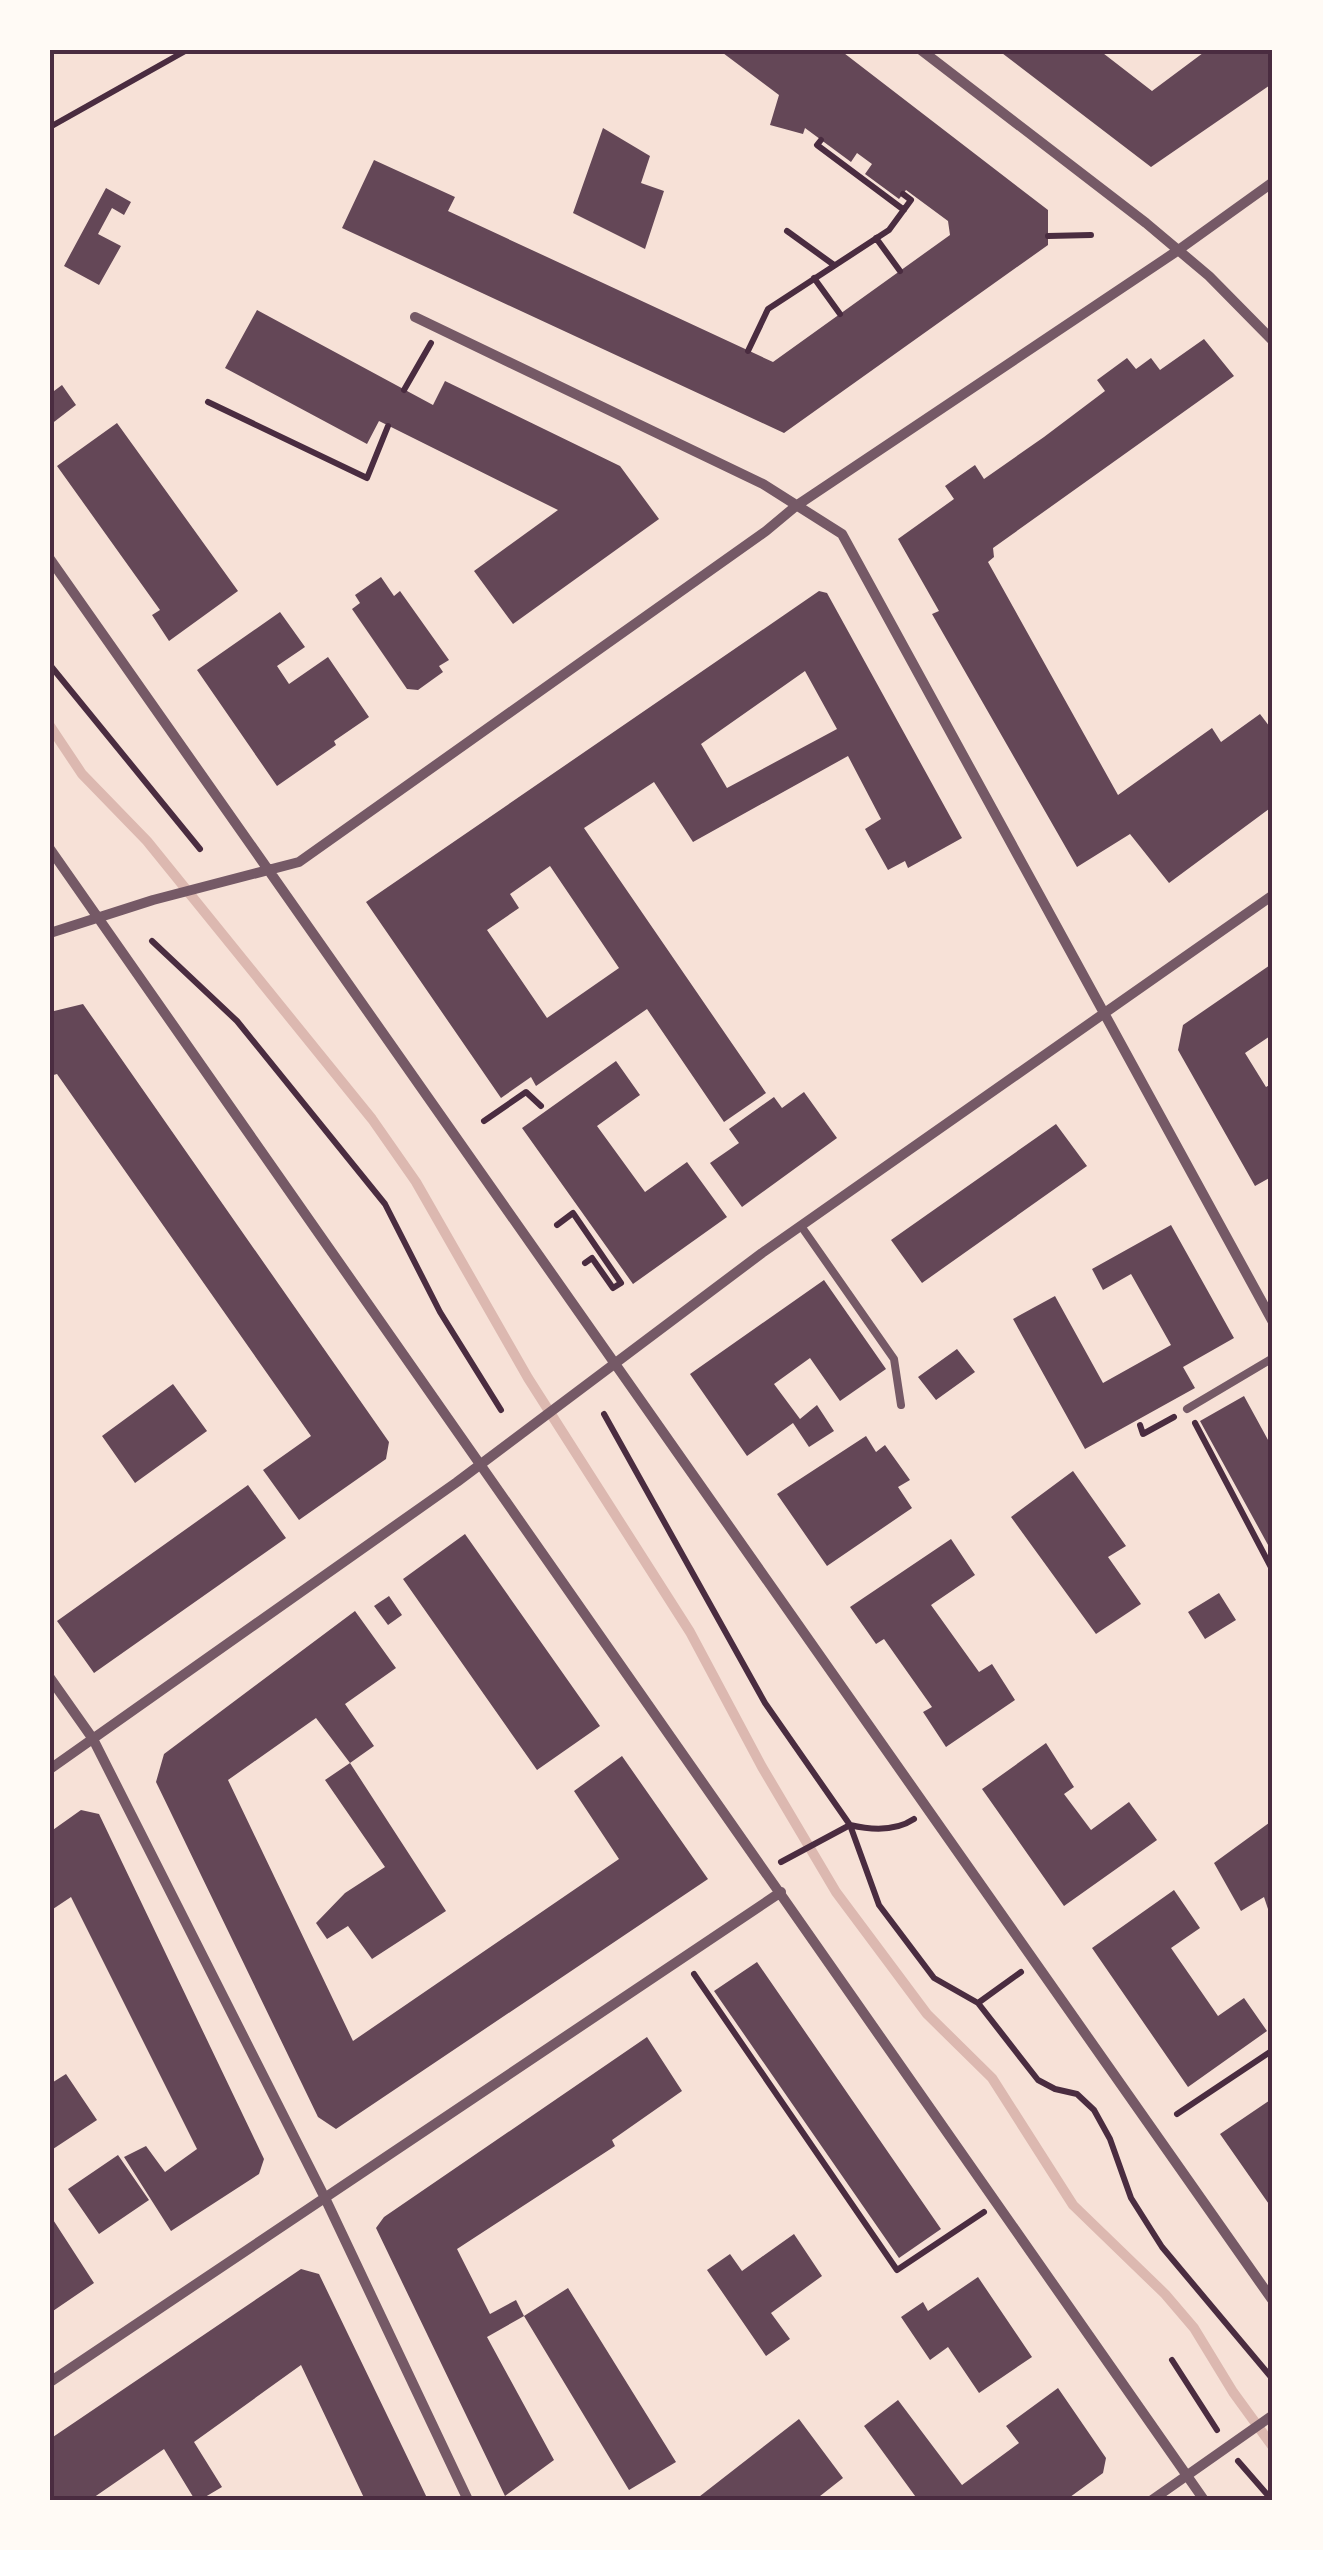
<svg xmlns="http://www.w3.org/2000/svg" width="1323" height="2550" font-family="'Sofia Sans Condensed',sans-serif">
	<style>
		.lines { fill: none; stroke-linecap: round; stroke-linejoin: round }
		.stream { stroke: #dcb8b0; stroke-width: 10 }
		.building { fill: #644757; fill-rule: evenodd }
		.path { stroke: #4a2c40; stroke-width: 6 }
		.service { stroke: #755966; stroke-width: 8 }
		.minor { stroke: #755966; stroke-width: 10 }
		.neatline { fill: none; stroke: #4a2c40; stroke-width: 4 }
	</style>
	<rect width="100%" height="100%" fill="#f7e1d7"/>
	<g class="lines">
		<!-- stream -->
		<path class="stream" d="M 50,726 L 82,774 L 147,841 L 372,1119 L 416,1182 L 528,1378 L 690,1632 L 762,1767 L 836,1892 L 927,2014 L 992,2078 L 1073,2205 L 1165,2294 L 1194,2328 L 1233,2392 L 1273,2447"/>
	</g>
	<!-- building -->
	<path class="building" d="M 719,50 L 840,50 L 1048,210 L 1048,245 L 784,433 L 342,228 L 374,160 L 455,197 L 448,211 L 773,362 L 950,235 L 948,221 L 906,190 L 899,199 L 865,174 L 872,164 L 857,153 L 851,162 L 805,128 L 803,134 L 770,125 L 779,95 Z
		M 998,50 L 1099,50 L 1152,91 L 1207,50 L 1273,50 L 1273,83 L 1151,167 Z
		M 603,128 L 650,156 L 641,183 L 664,191 L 645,249 L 573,213 Z
		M 106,188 L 131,202 L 124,215 L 112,208 L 98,234 L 121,246 L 99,285 L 64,266 Z
		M 257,310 L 433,405 L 445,381 L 620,466 L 659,519 L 513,624 L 474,571 L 558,510 L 379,421 L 367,444 L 225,368 Z
		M 1204,339 L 1234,376 L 993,548 L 994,557 L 988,562 L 1118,795 L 1212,728 L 1221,742 L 1260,714 L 1273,731 L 1273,806 L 1169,883 L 1130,834 L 1077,867 L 932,614 L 939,611 L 898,539 L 954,499 L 945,486 L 975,465 L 984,479 L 1044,437 L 1105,391 L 1097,380 L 1127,358 L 1136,369 L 1151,358 L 1160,370 Z
		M 50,385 L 54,391 L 62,385 L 76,405 L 50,425 Z
		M 117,423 L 238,591 L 169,641 L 152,615 L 160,610 L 57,466 Z
		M 381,577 L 394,596 L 400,591 L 449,660 L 439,666 L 443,672 L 418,690 L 407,689 L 352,609 L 360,603 L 355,595 Z
		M 819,591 L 827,593 L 962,838 L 908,868 L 905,861 L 888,870 L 865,829 L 881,819 L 848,756 L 693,842 L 654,782 L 584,828 L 766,1093 L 724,1122 L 647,1009 L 536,1086 L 531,1077 L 501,1098 L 366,902 ZM 805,671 L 837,729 L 727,788 L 701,744 ZM 550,866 L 619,968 L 547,1018 L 487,930 L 519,908 L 510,894 Z
		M 280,612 L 305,647 L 277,666 L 289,684 L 328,657 L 369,717 L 334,741 L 336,745 L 277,786 L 197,670 Z
		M 1273,963 L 1273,1034 L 1245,1053 L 1266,1087 L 1273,1083 L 1273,1176 L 1255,1186 L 1178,1050 L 1183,1025 Z
		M 83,1004 L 389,1442 L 386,1459 L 299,1520 L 263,1470 L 311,1436 L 57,1074 L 50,1076 L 50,1012 Z
		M 616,1061 L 640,1095 L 597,1126 L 645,1192 L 687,1162 L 727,1217 L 633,1284 L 522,1128 Z
		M 804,1092 L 837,1138 L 742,1207 L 710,1163 L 739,1143 L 729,1129 L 774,1097 L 782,1108 Z
		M 1056,1124 L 1087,1166 L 922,1283 L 891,1240 Z
		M 1171,1225 L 1234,1338 L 1183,1367 L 1195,1388 L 1085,1449 L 1013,1319 L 1055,1296 L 1103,1383 L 1171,1345 L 1131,1274 L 1103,1290 L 1092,1269 Z
		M 824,1280 L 886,1369 L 840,1401 L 810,1358 L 774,1384 L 800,1419 L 817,1405 L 834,1431 L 809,1447 L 793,1423 L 747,1456 L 690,1374 Z
		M 957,1349 L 975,1372 L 936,1400 L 918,1377 Z
		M 173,1384 L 207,1431 L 135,1483 L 102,1436 Z
		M 1244,1396 L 1273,1449 L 1273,1554 L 1200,1421 Z
		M 866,1436 L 876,1452 L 885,1445 L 910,1480 L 898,1487 L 912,1508 L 827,1566 L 777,1494 Z
		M 1073,1471 L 1126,1546 L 1108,1557 L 1141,1604 L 1096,1634 L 1011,1517 Z
		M 248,1485 L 286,1538 L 94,1673 L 57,1621 Z
		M 465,1534 L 600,1726 L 537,1770 L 403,1579 Z
		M 951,1539 L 975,1575 L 931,1605 L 979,1672 L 992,1664 L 1015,1700 L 946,1747 L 923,1712 L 932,1707 L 884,1639 L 876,1644 L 850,1607 Z
		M 1219,1593 L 1236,1620 L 1205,1639 L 1188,1612 Z
		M 389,1596 L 402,1615 L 388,1625 L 374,1606 Z
		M 355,1611 L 396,1668 L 345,1704 L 374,1746 L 350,1763 L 446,1911 L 372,1959 L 348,1926 L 327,1939 L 316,1923 L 345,1893 L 385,1867 L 325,1780 L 350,1763 L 316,1718 L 228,1780 L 353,2041 L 619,1859 L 574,1791 L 622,1756 L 708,1879 L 336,2129 L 318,2117 L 156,1782 L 164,1754 Z
		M 1046,1743 L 1074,1787 L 1064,1794 L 1091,1830 L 1129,1802 L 1157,1840 L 1064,1906 L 982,1789 Z
		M 81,1810 L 99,1814 L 264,2159 L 259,2174 L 171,2231 L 124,2157 L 146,2146 L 165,2172 L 197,2149 L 71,1897 L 50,1911 L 50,1832 Z
		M 1273,1820 L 1273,1921 L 1272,1921 L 1264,1897 L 1241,1911 L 1214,1863 Z
		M 1174,1890 L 1200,1928 L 1171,1948 L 1218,2016 L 1244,1998 L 1267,2031 L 1188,2087 L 1092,1948 Z
		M 757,1962 L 941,2229 L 899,2258 L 714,1991 Z
		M 647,2037 L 682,2091 L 612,2140 L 615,2146 L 457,2249 L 490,2314 L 516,2300 L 524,2316 L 487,2337 L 554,2460 L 505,2496 L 376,2228 L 384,2217 Z
		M 66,2074 L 97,2120 L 50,2151 L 50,2084 Z
		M 1273,2098 L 1273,2210 L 1220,2134 Z
		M 118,2155 L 149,2200 L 99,2234 L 68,2189 Z
		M 50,2215 L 94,2283 L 50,2313 Z
		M 794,2234 L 822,2276 L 771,2313 L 790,2339 L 766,2356 L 707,2270 L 730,2254 L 742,2271 Z
		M 301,2269 L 319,2274 L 428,2500 L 365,2500 L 301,2365 L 194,2442 L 222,2487 L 200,2500 L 195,2500 L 164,2449 L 90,2500 L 50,2500 L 50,2439 Z
		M 978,2277 L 1032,2357 L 979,2393 L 948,2347 L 930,2360 L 901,2317 L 923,2302 L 928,2311 Z
		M 568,2288 L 676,2462 L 629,2490 L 524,2316 Z
		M 1058,2388 L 1106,2458 L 1103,2473 L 1066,2500 L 918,2500 L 864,2426 L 898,2400 L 962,2485 L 1019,2443 L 1006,2426 Z
		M 799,2419 L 843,2478 L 815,2500 L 695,2500 Z"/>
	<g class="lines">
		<!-- path -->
		<path class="path" d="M 50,127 L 187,50
			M 821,140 L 817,145 L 904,210
			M 787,231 L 834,265
			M 1048,236 L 1091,235
			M 876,238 L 900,271
			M 814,278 L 840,314
			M 748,351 L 768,309 L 889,230 L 911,200 L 903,194
			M 404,390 L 431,343
			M 208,402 L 367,478 L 388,426
			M 50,665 L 200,849
			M 152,941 L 237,1021 L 385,1204 L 440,1312 L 501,1410
			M 484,1121 L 526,1092 L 541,1106
			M 557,1225 L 573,1213 L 621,1283 L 613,1288 L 592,1258 L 585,1263
			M 604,1414 L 765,1703 L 850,1825 C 871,1830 896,1831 914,1819
			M 1195,1423 L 1273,1571
			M 1140,1425 L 1143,1434 L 1174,1417
			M 781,1862 L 850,1825 L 879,1905 L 934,1978 L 978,2003 L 1038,2080 L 1055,2089 L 1077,2094 L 1094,2110 L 1110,2139 L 1131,2198 L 1162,2247 L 1271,2377
			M 694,1974 L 897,2270 L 984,2212
			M 978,2003 L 1021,1972
			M 1177,2114 L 1273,2050
			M 1172,2360 L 1217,2430
			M 1238,2461 L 1272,2500"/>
		<!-- service -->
		<path class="service" d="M 801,1226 L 894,1359 L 901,1405
			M 1187,1409 L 1273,1358"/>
		<!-- minor -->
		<path class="minor" d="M 921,50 L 1146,223 L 1209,276 L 1273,341
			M 415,317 L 763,484 L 842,534 L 1273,1322
			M 50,559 L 1273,2301
			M 50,849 L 1204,2500
			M 50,933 L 153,900 L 299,862 L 766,531 L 796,506 L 1177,251 L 1273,182
			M 50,1678 L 93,1739 L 325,2198 L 468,2500
			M 50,1769 L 457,1482 L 762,1253 L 1273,895
			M 50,2382 L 781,1892
			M 1152,2500 L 1273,2415"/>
	</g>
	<!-- border -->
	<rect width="1323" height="2550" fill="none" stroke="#fffaf5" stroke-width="105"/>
	<rect x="52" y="52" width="1218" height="2446" class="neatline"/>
</svg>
